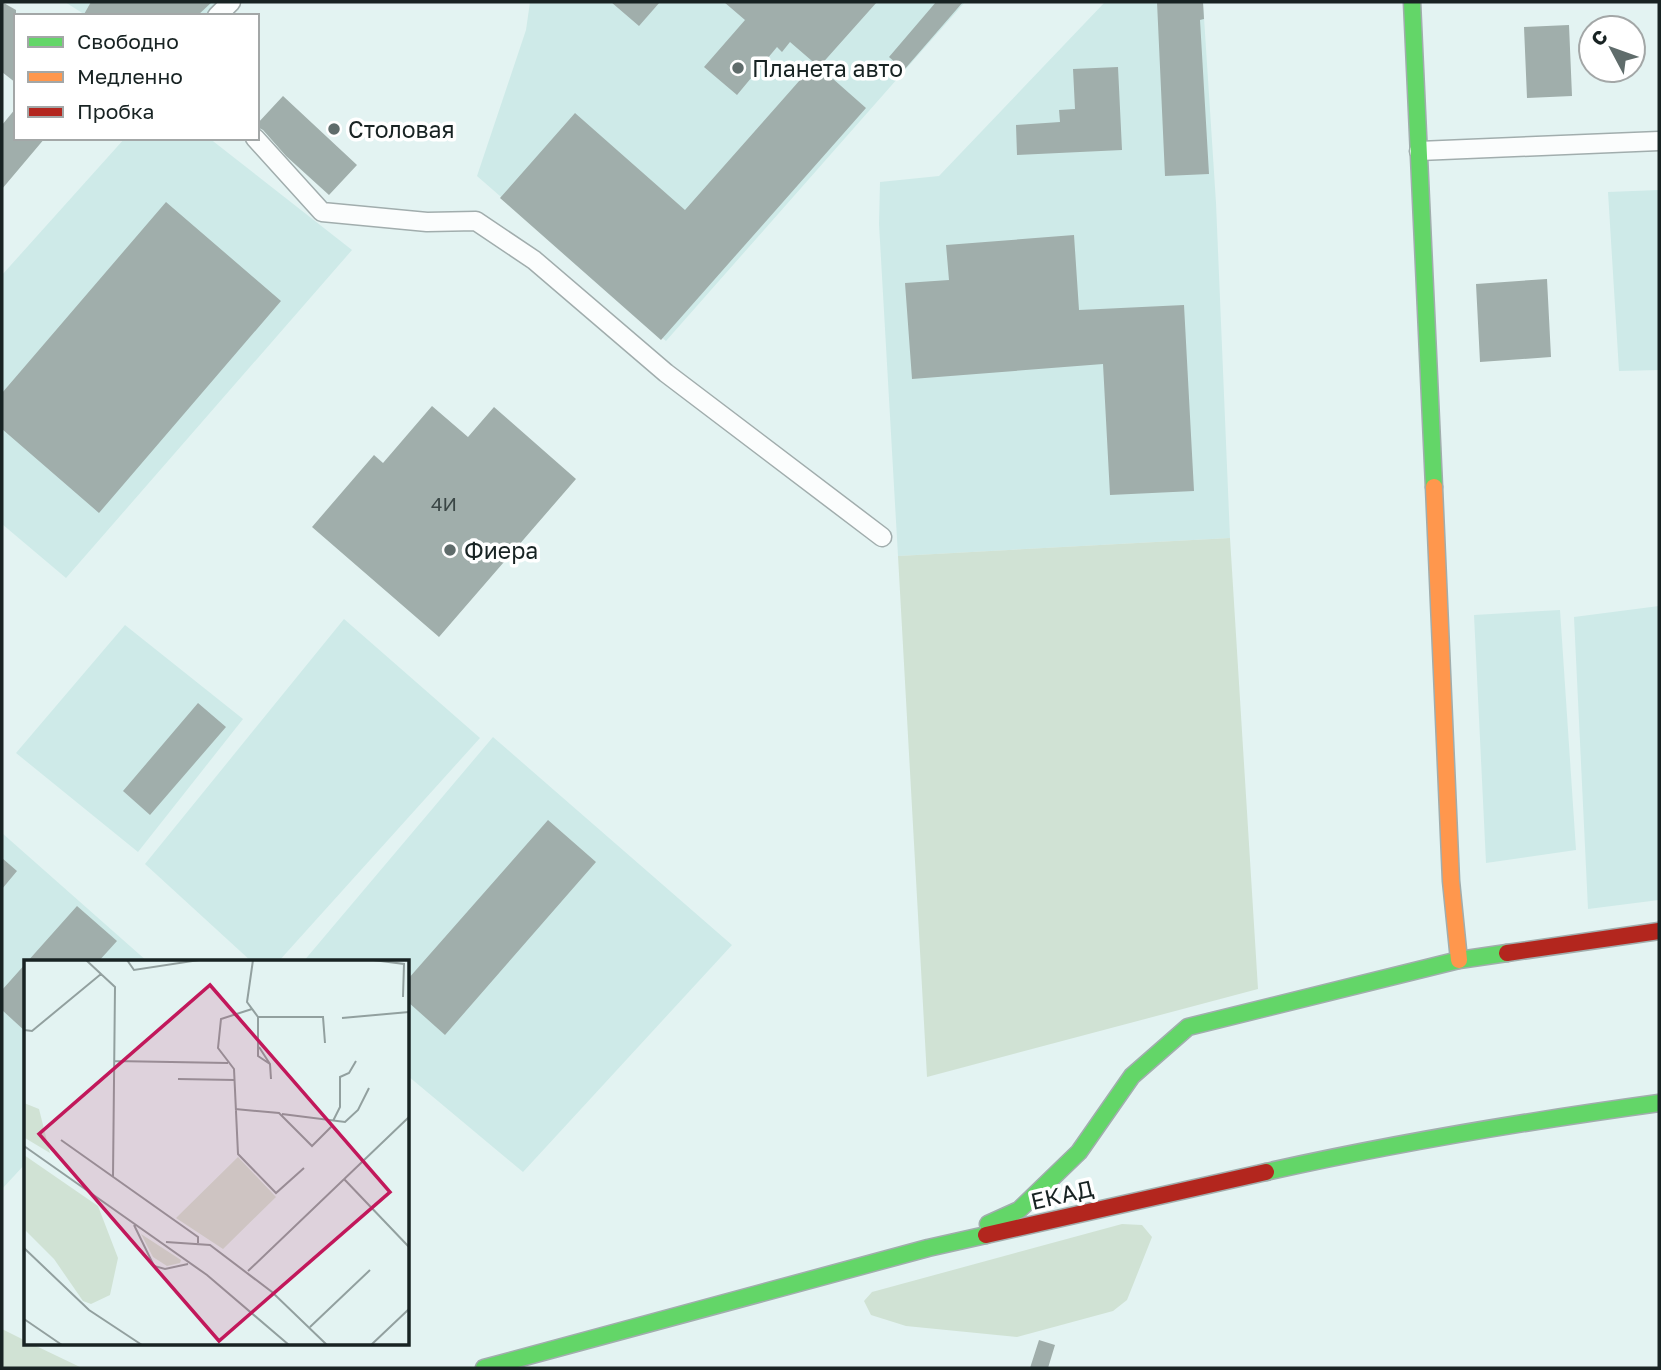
<svg xmlns="http://www.w3.org/2000/svg" width="1661" height="1370" font-family="'Golos Text',sans-serif">
	<style>
		.built { fill: #ceeae8 }
		.green { fill: #d0e2d4 }
		.building { fill: #a0aeab }
		.lines { fill: none; stroke-linecap: round; stroke-linejoin: round }
		.street-casing { stroke: #a1adad; stroke-width: 21 }
		.fast-casing { stroke: #a1adad; stroke-width: 19 }
		.slow-casing { stroke: #a1adad; stroke-width: 19 }
		.jam-casing { stroke: #a1adad; stroke-width: 19 }
		.street { stroke: #fbfdfd; stroke-width: 18 }
		.fast { stroke: #63d668; stroke-width: 16 }
		.slow { stroke: #ff974d; stroke-width: 16 }
		.jam { stroke: #b3261e; stroke-width: 16 }
		.poi-dot { fill: #5f6c6b; stroke: #fff; stroke-width: 2.5 }
		.labels { text-anchor: middle; dominant-baseline: central; stroke-width: 7; stroke-linejoin: round; paint-order: stroke }
		.number-label { font-size: 19px; fill: #3a4645 }
		.poi-label { font-size: 23px; fill: #182323; stroke: #fff; text-anchor: start }
		.street-label { font-size: 23px; fill: #182323; stroke: #fff }
		.inset-road { fill: none; stroke: #92a09f; stroke-width: 2 }
		.view { fill: #c2185b; fill-opacity: 0.15; stroke: #c2185b; stroke-width: 3.5 }
		.inset-edge { fill: none; stroke: #182323; stroke-width: 3.5 }
	</style>
	<rect width="100%" height="100%" fill="#e3f3f2"/>
	<!-- built -->
	<path class="built" d="M 65,2 L 219,2 L 206,16 L 87,16 Z
		M 530,2 L 965,2 L 666,341 L 477,176 L 526,30 Z
		M 1105,2 L 1203,2 L 1216,203 L 1230,538 L 898,556 L 879,224 L 880,182 L 939,176 Z
		M 125,138 L 209,138 L 352,250 L 66,578 L 2,524 L 2,275 Z
		M 1659,190 L 1659,370 L 1619,371 L 1608,192 Z
		M 1659,606 L 1659,900 L 1588,909 L 1574,617 Z
		M 1560,610 L 1576,850 L 1486,863 L 1474,615 Z
		M 344,619 L 480,738 L 278,962 L 252,962 L 145,864 Z
		M 125,625 L 243,719 L 138,852 L 16,753 Z
		M 493,737 L 732,945 L 523,1172 L 408,1076 L 408,962 L 303,962 Z
		M 2,833 L 148,962 L 26,962 L 26,1163 L 2,1189 Z"/>
	<!-- green -->
	<path class="green" d="M 1230,538 L 1258,989 L 927,1077 L 898,556 Z
		M 1122,1224 L 1142,1225 L 1152,1237 L 1127,1300 L 1113,1311 L 1017,1337 L 906,1326 L 871,1315 L 864,1301 L 872,1292 Z
		M 2,1329 L 26,1341 L 26,1344 L 32,1344 L 82,1368 L 2,1368 Z"/>
	<!-- building -->
	<path class="building" d="M 2,2 L 16,10 L 16,83 L 2,72 Z
		M 91,2 L 212,2 L 197,16 L 83,16 Z
		M 611,2 L 660,2 L 639,26 Z
		M 724,2 L 877,2 L 819,67 L 790,42 L 782,52 L 777,47 L 737,95 L 704,67 L 745,20 Z
		M 936,2 L 963,2 L 904,70 L 889,57 Z
		M 1157,2 L 1203,2 L 1204,19 L 1200,20 L 1209,174 L 1165,176 Z
		M 1569,25 L 1572,96 L 1527,98 L 1524,27 Z
		M 815,63 L 866,108 L 661,340 L 500,198 L 575,113 L 685,210 Z
		M 1118,67 L 1122,150 L 1017,155 L 1016,125 L 1060,122 L 1059,110 L 1075,109 L 1073,69 Z
		M 283,96 L 357,165 L 329,195 L 286,156 L 263,130 L 257,127 L 257,124 Z
		M 16,108 L 16,138 L 45,138 L 2,189 L 2,125 Z
		M 166,202 L 281,301 L 99,513 L 2,429 L 2,393 Z
		M 1074,235 L 1079,310 L 1184,305 L 1194,491 L 1110,495 L 1103,364 L 912,379 L 905,283 L 949,280 L 946,245 Z
		M 1547,279 L 1551,357 L 1480,362 L 1476,284 Z
		M 432,406 L 468,437 L 494,407 L 576,479 L 439,637 L 312,527 L 374,455 L 383,463 Z
		M 198,703 L 226,727 L 150,815 L 123,791 Z
		M 548,820 L 596,862 L 445,1035 L 408,1002 L 408,979 Z
		M 2,858 L 17,871 L 2,889 Z
		M 77,906 L 117,941 L 98,962 L 26,962 L 26,1032 L 2,1010 L 2,990 Z
		M 1039,1340 L 1055,1345 L 1048,1368 L 1030,1368 Z"/>
	<g class="lines">
		<!-- street casing -->
		<g class="street-casing">
			<path id="street" d="M 217,16 L 231,2
				M 255,138 L 322,212 L 427,222 L 476,221 L 534,260 L 666,373 L 882,537
				M 1419,151 L 1659,141"/>
		</g>
		<!-- fast casing -->
		<g class="fast-casing">
			<path id="fast" d="M 1412,2 L 1434,487
				M 1266,1172 C 1395,1143 1528,1121 1659,1103
				M 988,1224 L 1019,1210 L 1079,1152 L 1132,1076 L 1188,1027 L 1459,960 L 1507,953
				M 484,1368 L 928,1248 L 986,1235"/>
		</g>
		<!-- slow casing -->
		<g class="slow-casing">
			<path id="slow" d="M 1434,487 L 1451,881 L 1459,960"/>
		</g>
		<!-- jam casing -->
		<g class="jam-casing">
			<path id="jam" d="M 1507,953 L 1659,931
				M 986,1235 L 1266,1172"/>
		</g>
		<!-- street -->
		<use href="#street" class="street"/>
		<!-- fast -->
		<use href="#fast" class="fast"/>
		<!-- slow -->
		<use href="#slow" class="slow"/>
		<!-- jam -->
		<use href="#jam" class="jam"/>
	</g>
	<!-- markers -->
	<g class="poi-dot">
		<circle cx="738" cy="68" r="7"/>
		<circle cx="334" cy="129" r="7"/>
		<circle cx="450" cy="550" r="7"/>
	</g>
	<g class="labels">
		<!-- number labels -->
		<g class="number-label">
			<text x="444" y="503">4И</text>
		</g>
		<!-- poi labels -->
		<g class="poi-label">
			<text x="752" y="68">Планета авто</text>
			<text x="348" y="129">Столовая</text>
			<text x="464" y="550">Фиера</text>
		</g>
		<!-- street labels -->
		<g class="street-label">
			<text transform="translate(1062 1194) rotate(-13)">ЕКАД</text>
		</g>
	</g>
	<!-- overview -->
	<g transform="translate(24 960)">
		<rect width="385" height="385" fill="#e3f3f2"/>
		<path d="M 0,143 L 15,149 L 26,193 L 1,178 ZM 0,195 L 74,246 L 94,298 L 86,335 L 67,344 L 59,341 L 30,299 L 0,269 ZM 214,197 L 252,237 L 199,289 L 152,258 ZM 117,274 L 157,300 L 156,303 L 143,306 L 129,297 Z" fill="#d0e2d4"/>
		<path class="inset-road" d="M 103,0 L 110,10 L 175,0M 229,0 L 223,42 L 234,57 L 234,96 L 246,104M 349,0 L 380,4 L 379,37M 77,14 L 91,27 L 89,217M 228,49 L 197,59 L 194,88 L 210,109 L 214,194 L 252,233 L 280,208M 234,57 L 299,57 L 301,83M 318,58 L 385,52M 0,70 L 8,71 L 77,14 L 62,0M 235,87 L 246,104 L 247,119M 90,101 L 204,103M 154,119 L 211,120M 211,149 L 255,153 L 288,186 L 309,165M 258,154 L 321,162 L 334,150 L 345,128M 309,161 L 316,147 L 316,117 L 325,113 L 332,101M 37,180 L 174,277 L 174,283M 0,186 L 183,315 L 265,385M 320,219 L 385,287M 110,265 L 130,306 L 141,309 L 164,304M 142,282 L 186,285 L 248,332 L 303,385M 0,288 L 65,350 L 118,385M 224,311 L 385,157M 0,359 L 38,385M 286,367 L 346,310M 347,385 L 385,349"/>
		<path class="view" d="M 186,25 L 366,232 L 195,381 L 15,174 Z"/>
		<rect width="385" height="385" class="inset-edge"/>
	</g>
	<!-- border -->
	<rect width="1661" height="1370" fill="none" stroke="#182323" stroke-width="7"/>
	<!-- legend -->
	<rect x="14" y="14" width="245" height="126" fill="#ffffff" stroke="#a3a7a7" stroke-width="2"/>
	<rect x="28" y="37" width="35" height="10" fill="#63d668" stroke="#a3a7a7" stroke-width="2"/>
	<text x="77" y="49" font-size="21" fill="#182323">Свободно</text>
	<rect x="28" y="72" width="35" height="10" fill="#ff974d" stroke="#a3a7a7" stroke-width="2"/>
	<text x="77" y="84" font-size="21" fill="#182323">Медленно</text>
	<rect x="28" y="107" width="35" height="10" fill="#b3261e" stroke="#a3a7a7" stroke-width="2"/>
	<text x="77" y="119" font-size="21" fill="#182323">Пробка</text>
	<!-- north arrow -->
	<g transform="translate(1612 49) rotate(311)"><circle r="33" fill="#ffffff" stroke="#a3a7a7" stroke-width="2"/>
	<path d="M0-5L12 26L0 18L-12 26Z" fill="#5f6c6b"/>
	<text y="-10" font-size="19" font-weight="bold" text-anchor="middle" fill="#182323">С</text>
	</g>
</svg>
